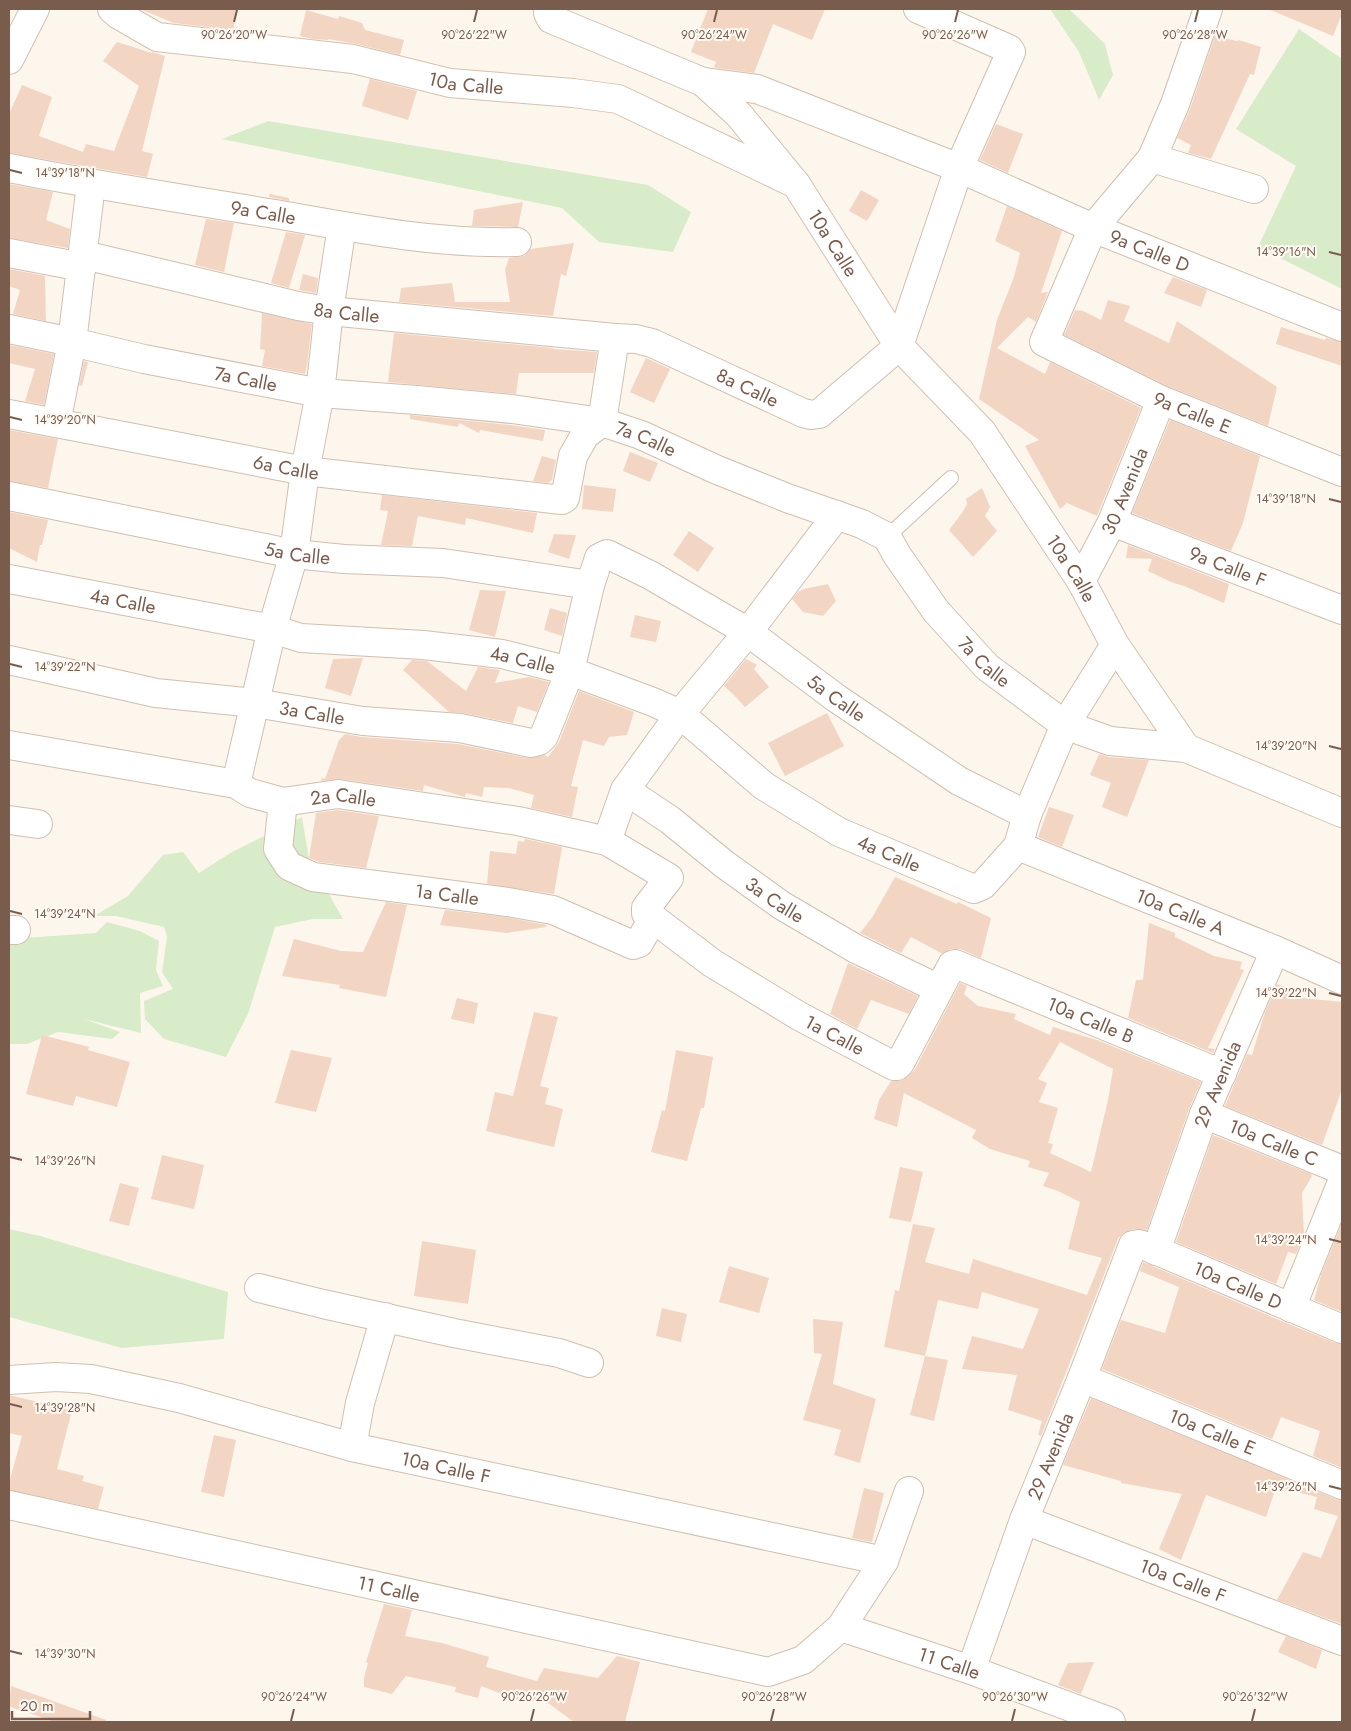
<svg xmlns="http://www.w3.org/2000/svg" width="1351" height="1731" font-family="Jost,sans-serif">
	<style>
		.green { fill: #d8ecc9 }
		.building { fill: #f3d5c3; fill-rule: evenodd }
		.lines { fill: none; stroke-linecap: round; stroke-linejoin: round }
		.lane-casing { stroke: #d1beb0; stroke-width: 16 }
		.street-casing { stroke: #d1beb0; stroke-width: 30 }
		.secondary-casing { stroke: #d6c0b0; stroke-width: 30 }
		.lane { stroke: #fff; stroke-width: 14 }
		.street { stroke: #fff; stroke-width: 28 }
		.secondary { stroke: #fff; stroke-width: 28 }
		.ticks { fill: none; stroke: #7a5c4d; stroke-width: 2 }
		.labels { text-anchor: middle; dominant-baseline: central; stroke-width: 4; stroke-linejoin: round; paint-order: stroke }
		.street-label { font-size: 19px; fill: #7a5c4d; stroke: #fffaf3 }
		.ticks-label { font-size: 12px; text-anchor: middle; fill: #7a5c4d; stroke: #fffaf3; stroke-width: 4; stroke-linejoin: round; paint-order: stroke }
	</style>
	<rect width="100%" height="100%" fill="#fdf6ec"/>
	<!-- green -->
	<path class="green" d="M 1050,9 L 1069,9 L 1105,44 L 1113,75 L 1099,100 L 1079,52 Z
		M 1299,29 L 1342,59 L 1342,289 L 1258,247 L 1296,166 L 1236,129 Z
		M 268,121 L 648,185 L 691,212 L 673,252 L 599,242 L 562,208 L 222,139 Z
		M 302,817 L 309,859 L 343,919 L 313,919 L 275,927 L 248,1014 L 226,1057 L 164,1039 L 145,1019 L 144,1001 L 173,989 L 162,972 L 167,937 L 164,927 L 116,916 L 94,916 L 128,896 L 163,855 L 183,852 L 199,873 L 232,852 Z
		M 107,922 L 140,931 L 159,941 L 156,970 L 163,986 L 140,993 L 141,1033 L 84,1019 L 120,1032 L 112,1039 L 58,1032 L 27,1044 L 9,1044 L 9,939 L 96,933 Z
		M 9,1229 L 40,1236 L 228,1292 L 224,1339 L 122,1348 L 9,1317 Z"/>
	<!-- building -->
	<path class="building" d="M 140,9 L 238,9 L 233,30 L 174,23 Z
		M 708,9 L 825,9 L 812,40 L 773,24 L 754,73 L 717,68 L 714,67 L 716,62 L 691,52 Z
		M 1268,9 L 1342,9 L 1342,14 L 1333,36 Z
		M 306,10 L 338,19 L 339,16 L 362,23 L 365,30 L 404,40 L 400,55 L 357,44 L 328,39 L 328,40 L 312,39 L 300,36 Z
		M 1215,36 L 1237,41 L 1239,40 L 1261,47 L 1254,75 L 1250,74 L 1211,159 L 1188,153 L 1191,145 L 1177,138 L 1190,109 Z
		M 117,42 L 152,53 L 152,52 L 165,56 L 142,151 L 153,154 L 147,177 L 9,153 L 9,114 L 22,85 L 52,97 L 39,136 L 83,152 L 86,144 L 114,151 L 139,86 L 103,61 Z
		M 370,79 L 417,91 L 408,120 L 362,106 Z
		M 996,124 L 1023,134 L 1008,173 L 980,160 Z
		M 9,184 L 53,192 L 46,220 L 70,229 L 68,248 L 9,238 Z
		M 861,190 L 879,200 L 867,221 L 849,211 Z
		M 270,194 L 289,198 L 289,201 L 269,197 Z
		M 523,202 L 518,227 L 472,226 L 474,210 Z
		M 1007,206 L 1062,231 L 1041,293 L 1048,292 L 1036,322 L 1028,317 L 997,348 L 1045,374 L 1050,362 L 1141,408 L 1097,516 L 1067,503 L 1060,509 L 1025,446 L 1039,440 L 979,399 L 997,320 L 1014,277 L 1020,253 L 995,241 Z
		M 206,219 L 234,223 L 224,272 L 195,265 Z
		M 286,232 L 305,235 L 289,288 L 271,283 Z
		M 574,243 L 566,276 L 561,274 L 553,316 L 399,302 L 401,288 L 452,283 L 455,302 L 510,302 L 505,270 L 509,258 L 524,256 L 531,249 Z
		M 9,269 L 45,276 L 46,321 L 13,314 L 20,290 L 9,286 Z
		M 303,274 L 318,278 L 316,293 L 299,290 Z
		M 1173,277 L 1207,290 L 1201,307 L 1164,293 Z
		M 1108,300 L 1130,306 L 1124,321 L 1169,343 L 1177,321 L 1277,387 L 1268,426 L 1167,386 L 1064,335 L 1075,310 L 1083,311 L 1101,320 Z
		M 262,313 L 312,324 L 307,365 L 305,374 L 262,366 L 265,350 L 260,349 Z
		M 1281,327 L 1325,340 L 1326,338 L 1342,342 L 1342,366 L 1276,344 Z
		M 394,333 L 553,348 L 553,349 L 597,352 L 594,373 L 519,373 L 516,394 L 388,382 Z
		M 9,345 L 54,354 L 44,405 L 25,401 L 35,369 L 9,363 Z
		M 646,358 L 670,369 L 654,403 L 630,392 Z
		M 84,361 L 88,362 L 82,386 L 79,385 Z
		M 410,415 L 510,425 L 545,430 L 543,441 L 480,430 L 479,433 L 459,423 L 458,427 L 410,419 Z
		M 1170,420 L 1260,456 L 1243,523 L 1231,551 L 1132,513 Z
		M 9,430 L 58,439 L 48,488 L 9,481 Z
		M 630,452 L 658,463 L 650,482 L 623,471 Z
		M 542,456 L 556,460 L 552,480 L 548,483 L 533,481 Z
		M 584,485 L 616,489 L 613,512 L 582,509 Z
		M 982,488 L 990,507 L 985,516 L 997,531 L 973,557 L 949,530 L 962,513 L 967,504 L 966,499 Z
		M 382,495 L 537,513 L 533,533 L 466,518 L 465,525 L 418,516 L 412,546 L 381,545 L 388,511 L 380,510 Z
		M 9,512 L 48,520 L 42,545 L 40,545 L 37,562 L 9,548 Z
		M 689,531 L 714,548 L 698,572 L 673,555 Z
		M 554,534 L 576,535 L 569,559 L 548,552 Z
		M 1128,545 L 1229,584 L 1224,603 L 1184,586 L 1171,582 L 1148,571 L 1152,559 L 1126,558 Z
		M 828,584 L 836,601 L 823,616 L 803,612 L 792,599 L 798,592 L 804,589 Z
		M 480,590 L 506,591 L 495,637 L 469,630 Z
		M 550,608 L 567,613 L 562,636 L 544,630 Z
		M 635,615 L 661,621 L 656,642 L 630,637 Z
		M 363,658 L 351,696 L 325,688 L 333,659 Z
		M 746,659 L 757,665 L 754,669 L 769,687 L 745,707 L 734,695 L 724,686 Z
		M 412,660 L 427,661 L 466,691 L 478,667 L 500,670 L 495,683 L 529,677 L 549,682 L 537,712 L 518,706 L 513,723 L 463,713 L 449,712 L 403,670 Z
		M 579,691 L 634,712 L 627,735 L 609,737 L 604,746 L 583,740 L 571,786 L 578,787 L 572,817 L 531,808 L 534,795 L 509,788 L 484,787 L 482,797 L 466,793 L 465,797 L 424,785 L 423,791 L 340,779 L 321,781 L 322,778 L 325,779 L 339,740 L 345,734 L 362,737 L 458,744 L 528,758 L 544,755 L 548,757 L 559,742 Z
		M 827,713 L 844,746 L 785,776 L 768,743 Z
		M 1099,754 L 1109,757 L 1149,760 L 1127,817 L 1102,807 L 1111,783 L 1090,775 Z
		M 1049,807 L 1074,815 L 1062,847 L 1038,837 Z
		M 338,810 L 379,816 L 366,868 L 320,862 L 309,858 L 316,813 Z
		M 525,839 L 562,847 L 554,894 L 487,884 L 490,851 L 516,854 L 518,841 L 524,842 Z
		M 895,877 L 957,904 L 958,902 L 991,918 L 981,958 L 960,949 L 950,949 L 943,954 L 911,937 L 901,953 L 860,933 L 873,916 Z
		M 386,902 L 407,905 L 386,997 L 339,988 L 340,985 L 282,976 L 294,939 L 341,951 L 363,952 Z
		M 445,910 L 506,917 L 547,925 L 546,927 L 507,933 L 440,925 Z
		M 1149,923 L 1175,933 L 1175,937 L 1214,956 L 1242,962 L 1240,969 L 1244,970 L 1208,1048 L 1215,1049 L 1213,1053 L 1128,1018 L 1136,980 L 1143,980 Z
		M 848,963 L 918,996 L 909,1014 L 871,1000 L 857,1029 L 830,1014 Z
		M 960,983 L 967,986 L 964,994 L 978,1006 L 1016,1014 L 1014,1019 L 1050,1035 L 1053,1027 L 1097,1040 L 1201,1082 L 1189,1109 L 1147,1230 L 1137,1229 L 1130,1230 L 1123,1233 L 1118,1239 L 1033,1457 L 1041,1436 L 1038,1435 L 1042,1421 L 1008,1410 L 1017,1375 L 962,1369 L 972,1336 L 1023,1349 L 1039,1309 L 982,1292 L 978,1309 L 938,1300 L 925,1356 L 884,1347 L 895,1290 L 899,1291 L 913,1224 L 935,1228 L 925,1262 L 969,1274 L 973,1259 L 1087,1295 L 1102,1258 L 1068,1249 L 1080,1202 L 1058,1191 L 1043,1186 L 1049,1173 L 1028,1167 L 1030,1161 L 990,1149 L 972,1138 L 976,1130 L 904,1093 L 897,1127 L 874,1119 L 879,1100 L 891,1081 L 903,1080 L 914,1071 ZM 1060,1042 L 1113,1069 L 1108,1100 L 1091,1172 L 1050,1153 L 1053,1144 L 1048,1143 L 1058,1108 L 1039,1102 L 1047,1083 L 1038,1079 Z
		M 1277,984 L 1296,991 L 1294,997 L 1342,1002 L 1342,1089 L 1322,1145 L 1225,1106 L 1247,1054 L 1252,1055 L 1265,1012 Z
		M 457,998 L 478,1003 L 474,1024 L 451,1019 Z
		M 534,1012 L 558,1017 L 540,1086 L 549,1088 L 545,1104 L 563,1109 L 554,1147 L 486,1131 L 495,1092 L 513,1096 Z
		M 42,1035 L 89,1047 L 88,1050 L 130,1062 L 117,1107 L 76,1096 L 73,1106 L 26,1094 Z
		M 291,1050 L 332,1058 L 316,1112 L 275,1103 Z
		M 676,1050 L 713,1057 L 704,1108 L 701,1108 L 687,1161 L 651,1152 L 662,1110 L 665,1111 Z
		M 1213,1135 L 1311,1174 L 1312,1176 L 1302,1193 L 1304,1235 L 1296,1254 L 1288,1252 L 1276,1284 L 1176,1242 Z
		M 162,1155 L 204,1165 L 194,1209 L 151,1199 Z
		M 900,1167 L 923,1172 L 911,1222 L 889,1218 Z
		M 120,1183 L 139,1188 L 129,1226 L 109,1221 Z
		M 1342,1223 L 1342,1312 L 1314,1300 L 1321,1275 Z
		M 422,1241 L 476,1250 L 468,1304 L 414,1296 Z
		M 1143,1262 L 1286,1323 L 1336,1343 L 1342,1344 L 1342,1468 L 1313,1456 L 1320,1431 L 1281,1417 L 1272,1439 L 1102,1369 L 1121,1320 L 1165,1333 L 1179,1287 L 1140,1271 Z
		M 729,1266 L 769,1278 L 759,1313 L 719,1302 Z
		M 662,1308 L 687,1314 L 681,1342 L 656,1336 Z
		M 813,1319 L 843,1322 L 833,1384 L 876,1399 L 860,1463 L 834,1455 L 841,1430 L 803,1420 L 822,1354 L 814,1353 Z
		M 925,1356 L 948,1360 L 934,1421 L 910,1415 Z
		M 9,1395 L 72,1410 L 57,1469 L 84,1476 L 82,1481 L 104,1487 L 98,1509 L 9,1490 L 9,1483 L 22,1436 L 9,1433 Z
		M 1091,1398 L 1336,1499 L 1342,1500 L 1342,1624 L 1277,1600 L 1303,1552 L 1321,1558 L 1338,1516 L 1314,1509 L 1317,1497 L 1276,1487 L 1266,1517 L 1206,1495 L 1181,1560 L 1159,1549 L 1182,1494 L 1121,1483 L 1121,1481 L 1063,1465 Z
		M 214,1435 L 236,1440 L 224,1497 L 201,1492 Z
		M 864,1488 L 884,1493 L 872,1542 L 852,1538 Z
		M 384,1604 L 412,1610 L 405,1636 L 442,1643 L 489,1657 L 486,1667 L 537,1681 L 544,1668 L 598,1678 L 617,1656 L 640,1662 L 625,1722 L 574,1722 L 544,1700 L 523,1702 L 481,1686 L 478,1698 L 455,1692 L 456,1687 L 406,1676 L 392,1694 L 364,1687 L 364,1678 L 368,1663 L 366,1662 Z
		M 1286,1636 L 1322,1650 L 1316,1669 L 1278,1652 Z
		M 1094,1662 L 1081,1694 L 1058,1685 L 1068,1663 Z
		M 11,1686 L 106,1720 L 106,1722 L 55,1722 L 26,1712 L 25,1713 L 9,1706 Z"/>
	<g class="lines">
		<!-- lane casing -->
		<g class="lane-casing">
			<path id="lane" d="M 887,537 L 951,478"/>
		</g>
		<!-- street casing -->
		<g class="street-casing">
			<g id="street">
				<path d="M 548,9 L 548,13 L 551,19 L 703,82 L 739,115 L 796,184"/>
				<path id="s1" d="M 1208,9 L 1175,104 L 1152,158 L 1093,228 L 1044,342 L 1161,400 L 1342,472"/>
				<path id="s2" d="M 703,82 L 757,89 L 959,168 L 1093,228 L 1342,327"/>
				<path d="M 1152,158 L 1254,189"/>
				<path id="s3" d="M 9,168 C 99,186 190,200 281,215 C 359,229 437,244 517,242"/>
				<path d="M 9,253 L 82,267"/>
				<path id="s4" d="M 84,255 L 298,306 L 329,311 L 615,338"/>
				<path id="s5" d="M 9,329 L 72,342 L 144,359 L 320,393 L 417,400 L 512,409 L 602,422 L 641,435 L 715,469 L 787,498 L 862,524 L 887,537 L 897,555 L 936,611 L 987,667 L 1065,725 L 1110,741 L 1186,748"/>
				<path id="s6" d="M 9,414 L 305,471 L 562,500 L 565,498 L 573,456 L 585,435 L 602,422 L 615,338 L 636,339 L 652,343 L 803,413 L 812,415 L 819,414 L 899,346 L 959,168 L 1011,52 L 1009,49 L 918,9"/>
				<path d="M 56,423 L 72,342 L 91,184"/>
				<path id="s7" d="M 9,496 L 294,554 L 344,559 L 443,563 L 590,585"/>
				<path id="s8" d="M 1112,522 L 1342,610"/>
				<path id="s9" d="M 9,579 L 272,629 L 301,638 L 423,645 L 502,654 L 570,671 L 653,702 L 680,714 L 764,786 L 839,832 L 974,889 L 983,885 L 1018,846 L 1027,815 L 1065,725 L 1115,645"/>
				<path id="s10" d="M 1081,581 L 1112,522 L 1161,400"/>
				<path id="s11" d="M 9,660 L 156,693 L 255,703 L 363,721 L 460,728 L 531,743 L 539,741 L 544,736 L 570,671 L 590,585 L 599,558 L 607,554 L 650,575 L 748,632 L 836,698 L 959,781 L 1027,815"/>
				<path id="s12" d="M 9,745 L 236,784 L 250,793 L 283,802 L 338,794 L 518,821 L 607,841 L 669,878 L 646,908 L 646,913 L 712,963 L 799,1016 L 894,1066 L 897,1066 L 900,1063 L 952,965 L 955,964 L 1222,1074"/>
				<path d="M 236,784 L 272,629 L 294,554 L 305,471 L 320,393 L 329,311 L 342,226"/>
				<path id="s13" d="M 625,790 L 670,820 L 724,864 L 781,905 L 856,949 L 939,989"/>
				<path id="s14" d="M 283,802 L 278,849 L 289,866 L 313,877 L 508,902 L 553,910 L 633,945 L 639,943 L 653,918"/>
				<path d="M 9,820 L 38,824"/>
				<path d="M 607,841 L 625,790 L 680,714 L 748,632 L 837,515"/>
				<path id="s15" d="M 1018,846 L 1275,950 L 1342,980"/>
				<path d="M 9,930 L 16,930"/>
				<path id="s16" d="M 1204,1114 L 1342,1170"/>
				<path id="s17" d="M 1156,1251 L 1204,1114 L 1275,950"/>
				<path d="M 259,1288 L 323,1304 L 454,1333 L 559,1353 L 589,1363"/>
				<path d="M 1291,1308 L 1342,1182"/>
				<path id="s18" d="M 1082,1378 L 1342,1485"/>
				<path id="s19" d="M 9,1380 L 56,1377 L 91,1379 L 179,1398 L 352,1447 L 884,1561"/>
				<path d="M 352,1447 L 360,1403 L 385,1317"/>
				<path id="s20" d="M 9,1505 L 768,1672 L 803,1660 L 841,1627 L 884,1561 L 909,1491"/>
				<path id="s21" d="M 1024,1520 L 1342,1641"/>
				<path id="s22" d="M 841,1627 L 971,1670 L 1111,1722"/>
				<path id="s23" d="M 971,1670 L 1024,1520 L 1082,1378 L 1133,1245 L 1139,1244 L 1148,1247 L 1342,1329"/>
			</g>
		</g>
		<!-- secondary casing -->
		<g class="secondary-casing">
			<g id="secondary">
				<path id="s24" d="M 112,9 L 119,15 L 157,37 L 353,59 L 450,83 L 573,93 L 618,99 L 796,184 L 899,346 L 982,432 L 1081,581 L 1115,645 L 1186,748 L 1342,813"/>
				<path d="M 9,60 L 35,9"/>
			</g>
		</g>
		<!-- lane -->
		<use href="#lane" class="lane"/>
		<!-- street -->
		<use href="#street" class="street"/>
		<!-- secondary -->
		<use href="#secondary" class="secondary"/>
	</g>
	<!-- ticks -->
	<path class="ticks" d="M 234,22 L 237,10M 474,22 L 477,10M 714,22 L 717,10M 955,22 L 958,10M 1195,22 L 1198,10M 10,170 L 22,173M 1329,252 L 1341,255M 10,417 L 22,420M 1329,499 L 1341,502M 10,664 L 22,667M 1329,746 L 1341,749M 10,911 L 22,914M 1329,993 L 1341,996M 10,1157 L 22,1160M 1329,1239 L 1341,1242M 10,1404 L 22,1407M 1329,1486 L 1341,1489M 10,1651 L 22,1654M 291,1721 L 294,1709M 531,1721 L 534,1709M 771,1721 L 774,1709M 1012,1721 L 1015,1709M 1252,1721 L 1255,1709"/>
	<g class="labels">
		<!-- street labels -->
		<g class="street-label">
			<text stroke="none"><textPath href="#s24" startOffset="366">10a Calle</textPath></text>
			<text stroke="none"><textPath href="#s3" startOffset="258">9a Calle</textPath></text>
			<text stroke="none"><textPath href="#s24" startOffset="786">10a Calle</textPath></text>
			<text stroke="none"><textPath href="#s2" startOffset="479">9a Calle D</textPath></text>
			<text stroke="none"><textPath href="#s4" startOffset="269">8a Calle</textPath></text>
			<text stroke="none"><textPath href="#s5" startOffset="242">7a Calle</textPath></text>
			<text stroke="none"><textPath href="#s6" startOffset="880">8a Calle</textPath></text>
			<text stroke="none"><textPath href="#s1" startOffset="539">9a Calle E</textPath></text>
			<text stroke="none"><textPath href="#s5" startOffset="648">7a Calle</textPath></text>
			<text stroke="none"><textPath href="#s6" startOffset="282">6a Calle</textPath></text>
			<text stroke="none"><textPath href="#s10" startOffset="100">30 Avenida</textPath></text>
			<text stroke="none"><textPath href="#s7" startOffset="294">5a Calle</textPath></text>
			<text stroke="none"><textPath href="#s8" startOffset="124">9a Calle F</textPath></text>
			<text stroke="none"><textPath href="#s24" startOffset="1191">10a Calle</textPath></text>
			<text stroke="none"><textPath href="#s9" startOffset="116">4a Calle</textPath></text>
			<text stroke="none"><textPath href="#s5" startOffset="1068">7a Calle</textPath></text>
			<text stroke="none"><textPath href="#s9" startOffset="521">4a Calle</textPath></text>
			<text stroke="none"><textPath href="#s11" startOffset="1012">5a Calle</textPath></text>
			<text stroke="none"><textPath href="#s11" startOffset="308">3a Calle</textPath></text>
			<text stroke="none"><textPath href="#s12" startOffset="342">2a Calle</textPath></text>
			<text stroke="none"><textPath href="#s9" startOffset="941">4a Calle</textPath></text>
			<text stroke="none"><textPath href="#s14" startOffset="229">1a Calle</textPath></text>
			<text stroke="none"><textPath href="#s13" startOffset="186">3a Calle</textPath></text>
			<text stroke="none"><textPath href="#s15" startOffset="175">10a Calle A</textPath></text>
			<text stroke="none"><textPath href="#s12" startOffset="1285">10a Calle B</textPath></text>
			<text stroke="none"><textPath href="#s12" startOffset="950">1a Calle</textPath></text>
			<text stroke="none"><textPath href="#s17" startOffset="178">29 Avenida</textPath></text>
			<text stroke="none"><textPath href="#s16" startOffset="75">10a Calle C</textPath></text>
			<text stroke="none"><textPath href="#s23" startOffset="568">10a Calle D</textPath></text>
			<text stroke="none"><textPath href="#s18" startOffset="141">10a Calle E</textPath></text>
			<text stroke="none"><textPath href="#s23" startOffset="228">29 Avenida</textPath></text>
			<text stroke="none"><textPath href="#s19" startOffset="448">10a Calle F</textPath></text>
			<text stroke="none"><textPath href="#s21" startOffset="170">10a Calle F</textPath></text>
			<text stroke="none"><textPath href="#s20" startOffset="389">11 Calle</textPath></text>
			<text stroke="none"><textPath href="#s22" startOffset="114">11 Calle</textPath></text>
		</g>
	</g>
	<g class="ticks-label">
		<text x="234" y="39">90°26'20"W</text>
		<text x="474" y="39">90°26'22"W</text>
		<text x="714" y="39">90°26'24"W</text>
		<text x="955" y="39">90°26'26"W</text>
		<text x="1195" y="39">90°26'28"W</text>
		<text x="65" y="177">14°39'18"N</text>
		<text x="1286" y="256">14°39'16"N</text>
		<text x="65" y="424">14°39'20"N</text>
		<text x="1286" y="503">14°39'18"N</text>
		<text x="65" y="671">14°39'22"N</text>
		<text x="1286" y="750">14°39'20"N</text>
		<text x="65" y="918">14°39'24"N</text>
		<text x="1286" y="997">14°39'22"N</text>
		<text x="65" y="1165">14°39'26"N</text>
		<text x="1286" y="1244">14°39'24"N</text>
		<text x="65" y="1412">14°39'28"N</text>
		<text x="1286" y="1491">14°39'26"N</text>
		<text x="65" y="1658">14°39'30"N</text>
		<text x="294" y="1701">90°26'24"W</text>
		<text x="534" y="1701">90°26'26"W</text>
		<text x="774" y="1701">90°26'28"W</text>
		<text x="1015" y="1701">90°26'30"W</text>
		<text x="1255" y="1701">90°26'32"W</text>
	</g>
	<!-- border -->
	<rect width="1351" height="1731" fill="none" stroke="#7a5c4d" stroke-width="20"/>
	<!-- scale -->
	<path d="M12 1711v8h78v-8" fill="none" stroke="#7a5c4d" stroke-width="2.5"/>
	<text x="20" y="1711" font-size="15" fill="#7a5c4d" stroke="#fffaf3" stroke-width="4" paint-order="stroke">20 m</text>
</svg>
